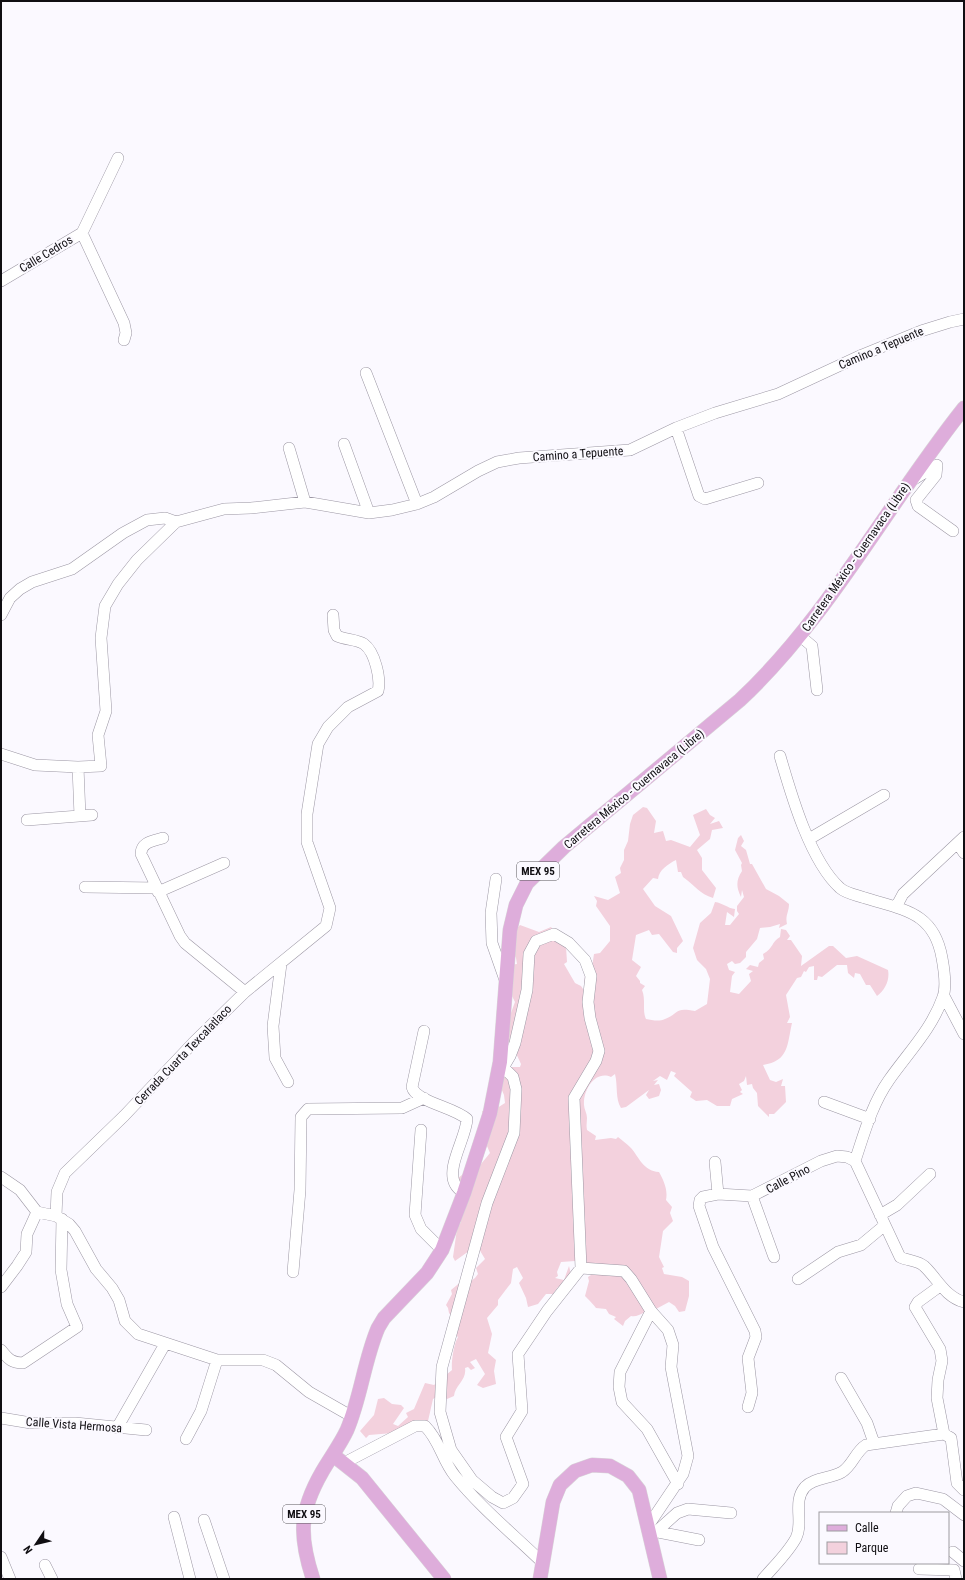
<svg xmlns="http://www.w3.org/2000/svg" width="965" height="1580" font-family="'Roboto Condensed',sans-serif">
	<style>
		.green { fill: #f3d1dd }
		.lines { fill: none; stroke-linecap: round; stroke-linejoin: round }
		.minor-casing { stroke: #9c97a4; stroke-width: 12 }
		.major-casing { stroke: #d9d8d9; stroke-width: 15 }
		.minor { stroke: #fff; stroke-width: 11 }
		.major { stroke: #deaddb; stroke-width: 14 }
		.labels { text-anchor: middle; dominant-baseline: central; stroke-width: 4; stroke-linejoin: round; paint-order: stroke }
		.shield { fill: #fbf9ff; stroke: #565459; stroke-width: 1 }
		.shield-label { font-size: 11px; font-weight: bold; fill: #100e12 }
		.street-label { font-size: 12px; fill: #100e12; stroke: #fbf9ff }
	</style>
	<rect width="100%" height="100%" fill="#fbf9ff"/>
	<!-- green -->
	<path class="green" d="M 643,807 L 647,808 L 656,821 L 654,833 L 663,831 L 666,841 L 671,840 L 690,847 L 700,835 L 693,815 L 706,809 L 710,815 L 715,818 L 710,824 L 719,821 L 723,828 L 712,830 L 710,839 L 697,850 L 702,858 L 702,870 L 716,888 L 713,898 C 700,894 694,885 683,877 L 681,872 L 678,872 L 676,860 C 668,864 659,870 658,879 L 653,878 L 643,889 L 655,906 L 671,916 L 683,941 L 677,948 L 677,953 L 673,952 L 659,934 L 652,935 L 649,930 L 636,935 L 632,960 L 641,967 L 636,976 L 640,981 L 640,983 L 645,986 L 642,990 C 646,999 642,1011 646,1019 C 652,1020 659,1022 665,1019 C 680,1013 674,1007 695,1011 L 707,1004 L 710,979 L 706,969 L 697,960 L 693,948 L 700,923 L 711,913 L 715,902 C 723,903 727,908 735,909 L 734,917 L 727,912 L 725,925 L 730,925 L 739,914 L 737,911 L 737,906 L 744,897 L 742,890 L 741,897 C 736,887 736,880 742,871 L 741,865 L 742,863 L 735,850 L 738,838 L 741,835 L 744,841 L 741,846 L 746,850 L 750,864 L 752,864 L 766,889 L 779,896 L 789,904 C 789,912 785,916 787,924 L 779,928 L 780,924 L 770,927 L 760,928 L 757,939 L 746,952 L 746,957 L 740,963 L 735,964 L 732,961 L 727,964 L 729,970 L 735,972 L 732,976 L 730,992 L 739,994 L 751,981 L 749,974 L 753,971 L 746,969 L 750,965 L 758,967 L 759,963 L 764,959 L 763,954 C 774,948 771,942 780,937 L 781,929 L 786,930 L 790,936 L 787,940 L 791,940 L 802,956 L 801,966 L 829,946 L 833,946 L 846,958 L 857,956 L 888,970 C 890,980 885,990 877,996 L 870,985 L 866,985 L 860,974 L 855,973 L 854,978 L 848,973 L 847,965 L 837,965 L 822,977 L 818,976 L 817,980 L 814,980 L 814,966 L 809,967 L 806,972 L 804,971 L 801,977 L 797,978 L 786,995 L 790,1017 L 787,1023 L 792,1023 C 787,1045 789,1061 763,1065 L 770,1080 L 776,1082 L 783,1079 L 781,1086 L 785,1086 L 786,1102 L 774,1114 L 769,1114 L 769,1117 L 758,1106 L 757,1093 L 753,1088 L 752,1084 L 747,1085 L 746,1076 L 744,1081 L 739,1084 L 742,1090 L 740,1092 L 743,1094 L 732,1099 L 730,1106 L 717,1106 L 707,1100 L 696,1101 L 690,1097 L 692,1092 L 674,1076 L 676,1073 L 671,1071 L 667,1080 L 660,1076 L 653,1081 L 658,1080 L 654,1085 L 659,1084 L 661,1090 L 659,1096 L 649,1099 L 646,1095 L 649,1090 L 626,1107 L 621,1108 C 615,1098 618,1086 615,1074 L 611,1077 C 595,1070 583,1090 584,1105 C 584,1109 587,1113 587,1118 C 587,1122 586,1125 587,1130 L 596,1136 L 595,1140 L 611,1138 L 616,1139 L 618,1137 C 622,1140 627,1144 631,1148 C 639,1157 643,1171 659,1172 C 664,1181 668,1190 666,1200 L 672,1207 L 670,1213 L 673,1221 L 663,1231 L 659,1257 L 664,1267 L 662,1268 L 664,1274 L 682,1277 L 689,1281 L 689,1296 L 685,1311 L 679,1312 L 675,1306 L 669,1302 L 656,1309 L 655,1306 C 648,1309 639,1318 631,1316 L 625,1321 L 623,1326 L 614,1319 L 616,1317 L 609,1314 L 606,1309 L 596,1308 C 594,1305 588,1299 585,1296 L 589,1281 L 588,1277 L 591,1275 L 588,1268 L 580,1265 L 575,1261 L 561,1262 L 557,1272 L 558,1276 L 555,1278 L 564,1280 L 569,1266 L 571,1274 L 565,1289 L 558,1287 L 553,1294 L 546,1294 L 538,1304 L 528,1307 L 526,1298 L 519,1283 L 523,1278 L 517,1267 L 513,1269 L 511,1283 L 498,1300 L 498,1305 L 487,1318 L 492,1334 L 488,1353 L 496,1360 L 494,1371 L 496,1384 L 483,1388 L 477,1385 L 485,1374 L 476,1359 L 470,1362 L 475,1368 L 471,1370 L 468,1367 L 465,1368 C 467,1380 455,1385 454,1396 L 447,1399 L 444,1396 L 438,1396 L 433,1399 L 428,1421 L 423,1420 L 426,1427 L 405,1432 L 369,1435 L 366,1438 L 360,1431 L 374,1415 L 378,1399 L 384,1398 L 392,1404 L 401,1405 L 404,1408 L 393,1424 L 398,1426 L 408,1417 L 406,1413 L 414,1409 L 425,1383 L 434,1385 L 452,1370 C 451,1362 454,1343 458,1337 L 455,1334 L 454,1319 L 449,1313 L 448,1308 L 446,1305 L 452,1294 L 451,1290 L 462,1281 L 468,1283 L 475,1278 L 478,1274 L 476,1268 L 485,1259 L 479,1249 L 469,1251 L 455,1261 L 453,1257 L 457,1229 L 461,1222 L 460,1219 L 458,1178 L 462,1175 L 472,1175 L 490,1153 L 487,1146 L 488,1135 L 482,1111 L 494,1110 L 505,1103 L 504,1095 L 495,1074 L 510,1067 L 520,1067 L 521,1064 L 514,1049 L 508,1049 L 509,1037 L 505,1029 L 515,1002 L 507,986 L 510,965 L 517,964 L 516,958 L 512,951 L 517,928 L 520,925 L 539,932 L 551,927 L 566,947 L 567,962 L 564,964 L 575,983 L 581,986 L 585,992 L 587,988 L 584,985 L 585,976 L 588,977 L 592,967 L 594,954 L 600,953 L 610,941 L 610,926 L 596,906 L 597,901 L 594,896 L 608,900 L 620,893 L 615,877 L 621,873 L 620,868 L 624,860 L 624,850 L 628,841 L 630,824 L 633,815 Z"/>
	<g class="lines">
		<!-- minor casing -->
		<g class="minor-casing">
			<path id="minor" d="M 82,233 L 124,323 L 126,333 L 124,340
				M 1,281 L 82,233 L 118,158
				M 366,373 L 417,504
				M 676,428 L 699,496 L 705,499 L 758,483
				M 344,444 L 369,513
				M 289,448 L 305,502
				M 914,479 L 937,465 L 936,475 L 916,500 L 918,506 L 953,531
				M 1,615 L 10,598 L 20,589 L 32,582 L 72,569 L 123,533 L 147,520 L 165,518 L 176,522 L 224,509 L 251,508 L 305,502 L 369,513 L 392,510 L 417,504 L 434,497 L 478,471 L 497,462 L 519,458 L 630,450 L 676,428 L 715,413 L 778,394 L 862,355 L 921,331 L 950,322 L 964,319
				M 800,636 L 812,646 L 817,690
				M 1,754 L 35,765 L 78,767 L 101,766 L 98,735 L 106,711 L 101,638 L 105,606 L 118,584 L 137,560 L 176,522
				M 780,756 C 791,794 810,861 840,888 C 847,894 857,895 865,898 C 904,910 934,912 942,958 C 944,969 947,986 943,997 C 932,1029 907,1054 889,1080 C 872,1104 864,1134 855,1161 L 900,1257 C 908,1261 917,1260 924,1266 C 937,1278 945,1297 964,1302
				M 78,767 L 80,816
				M 27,820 L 92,815
				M 163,838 C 153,841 141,842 141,854 L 180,936 L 185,943 L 245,992
				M 809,839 L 884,795
				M 958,844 L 964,853
				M 496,879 L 491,913 L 492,943 L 505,980
				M 85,887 L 157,888
				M 158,892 L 224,863
				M 896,907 L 903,894 L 964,837
				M 281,964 L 273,1026 L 275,1058 L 288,1082
				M 944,996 L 964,1034
				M 424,1031 L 412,1087 C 416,1102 454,1107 467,1119 C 466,1138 446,1167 455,1184 C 457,1188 461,1191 464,1193
				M 500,1073 L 510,1056 L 515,1043 L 527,990 L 529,954 L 536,941 L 554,934 L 569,943 L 585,960 L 591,976 L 588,1002 L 590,1018 L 599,1051 L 596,1061 L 574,1098 L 581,1268 L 547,1311 L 518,1354 L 522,1411 L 506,1437 L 523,1484 L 513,1498 L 503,1503 L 492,1497 L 472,1480 L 451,1450 L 440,1412 L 442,1367 L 487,1203 L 514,1133 L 516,1089 L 513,1077 L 503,1067
				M 824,1102 L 870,1119
				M 421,1130 L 415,1215 L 421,1229 L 442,1250
				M 715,1162 L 718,1194 L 703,1197 L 700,1200 L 699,1206 L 713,1247 L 755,1331 L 756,1337 L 748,1358 L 752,1393 L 748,1407
				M 1,1177 L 20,1190 L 37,1212 L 56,1216 L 69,1224 L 75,1231 L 96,1269 L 112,1288 L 119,1300 L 125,1321 L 138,1334 L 217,1360 L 263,1360 L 276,1365 L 309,1392 L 351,1416
				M 718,1194 L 752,1196 L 821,1161 L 837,1156 L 847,1157 L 855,1161
				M 752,1196 L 774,1257
				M 880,1215 L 897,1205 L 930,1174
				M 56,1216 L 57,1192 L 65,1173 L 124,1116 L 193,1043 L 245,992 L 326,926 L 330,908 L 307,842 L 307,814 L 318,744 L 328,727 L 348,707 L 378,691 C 381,679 375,652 364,644 C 356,639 346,640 337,636 L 334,630 L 333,615
				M 581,1268 L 624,1271 L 631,1279 L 651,1311 L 668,1330 L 673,1345 L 671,1367 L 688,1456 L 683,1474 L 648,1526
				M 293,1272 L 300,1190 L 301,1117 L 308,1109 L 402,1108 L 424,1098
				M 798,1279 L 838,1252 L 861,1245 L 885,1225
				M 1,1287 L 17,1266 L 26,1252 L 27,1234 L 37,1212
				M 651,1311 L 620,1372 L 619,1387 L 622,1402 L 647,1429 L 678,1484
				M 1,1350 C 8,1359 12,1363 23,1363 L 77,1327 L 67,1304 L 61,1270 L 62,1219
				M 841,1378 L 867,1423 L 874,1443
				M 1,1418 L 31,1423 L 75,1423 L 146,1430
				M 117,1428 L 165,1344
				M 944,1434 L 951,1438 L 957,1483 L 964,1490
				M 186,1439 L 201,1411 L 217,1360
				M 344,1463 L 415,1426 L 425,1426 C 440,1441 442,1460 455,1476 C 481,1508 513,1534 543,1563
				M 896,1513 L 898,1506 L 907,1496 L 916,1493 L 943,1499 L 964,1515
				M 174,1517 L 190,1579
				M 204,1520 L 224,1579
				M 653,1531 L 699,1540
				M 657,1531 L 677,1513 L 688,1509 L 731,1513
				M 953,1552 L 964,1561
				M 1,1557 L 10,1579
				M 45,1565 L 52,1579
				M 919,1569 L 954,1570 L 956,1579
				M 763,1579 C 774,1566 788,1553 796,1538 C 804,1522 792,1502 805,1487 C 815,1477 830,1479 842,1472 C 853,1465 855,1452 866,1445 L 944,1434 L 937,1398 L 938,1380 L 942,1361 L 940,1349 L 915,1307 L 918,1302 L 940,1286"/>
		</g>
		<!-- major casing -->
		<g class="major-casing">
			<path id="major" d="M 333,1455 L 362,1478 L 444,1579
				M 313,1579 C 299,1536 299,1512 322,1472 C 330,1458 340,1445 347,1430 C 361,1397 364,1361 378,1328 L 384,1318 L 427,1273 L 442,1250 L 464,1193 L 490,1113 L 500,1062 L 510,930 L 516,905 L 527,883 L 564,847 L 740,700 C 829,617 888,503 964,408
				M 540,1579 L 553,1502 L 560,1485 L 575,1471 L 592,1465 L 610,1466 L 628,1476 L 639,1490 L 660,1579"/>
		</g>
		<!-- minor -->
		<use href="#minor" class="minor"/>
		<!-- major -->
		<use href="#major" class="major"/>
	</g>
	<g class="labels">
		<!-- shield labels -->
		<g class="shield">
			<rect x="517" y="862" width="42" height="18" rx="3"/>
			<rect x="283" y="1505" width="42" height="18" rx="3"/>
		</g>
		<g class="shield-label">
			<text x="538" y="871">MEX 95</text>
			<text x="304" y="1514">MEX 95</text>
		</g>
		<!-- street labels -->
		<g class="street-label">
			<text transform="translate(46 254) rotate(-31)">Calle Cedros</text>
			<text transform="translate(881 348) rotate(-23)">Camino a Tepuente</text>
			<text transform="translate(578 454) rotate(-4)">Camino a Tepuente</text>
			<text transform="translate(856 557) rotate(-55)">Carretera México - Cuernavaca (Libre)</text>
			<text transform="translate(634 789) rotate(-40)">Carretera México - Cuernavaca (Libre)</text>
			<text transform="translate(183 1055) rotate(-46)">Cerrada Cuarta Texcalatlaco</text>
			<text transform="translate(788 1179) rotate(-28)">Calle Pino</text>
			<text transform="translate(74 1425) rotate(4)">Calle Vista Hermosa</text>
		</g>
	</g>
	<!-- border -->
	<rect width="965" height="1580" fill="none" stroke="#100e12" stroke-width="4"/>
	<!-- legend -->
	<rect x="819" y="1512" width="130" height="52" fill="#fbf9ff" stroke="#9d9ba0"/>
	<rect x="827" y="1525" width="20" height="6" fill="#deaddb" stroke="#9d9ba0"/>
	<text x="855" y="1532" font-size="12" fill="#100e12">Calle</text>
	<rect x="827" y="1542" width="20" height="12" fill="#f3d1dd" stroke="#9d9ba0"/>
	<text x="855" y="1552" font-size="12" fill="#100e12">Parque</text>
	<!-- north arrow -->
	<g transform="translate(36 1544) rotate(235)" stroke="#fbf9ff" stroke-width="3" paint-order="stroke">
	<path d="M0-3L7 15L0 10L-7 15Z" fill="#100e12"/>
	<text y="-6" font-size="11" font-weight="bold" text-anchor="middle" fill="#100e12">N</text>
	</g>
</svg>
